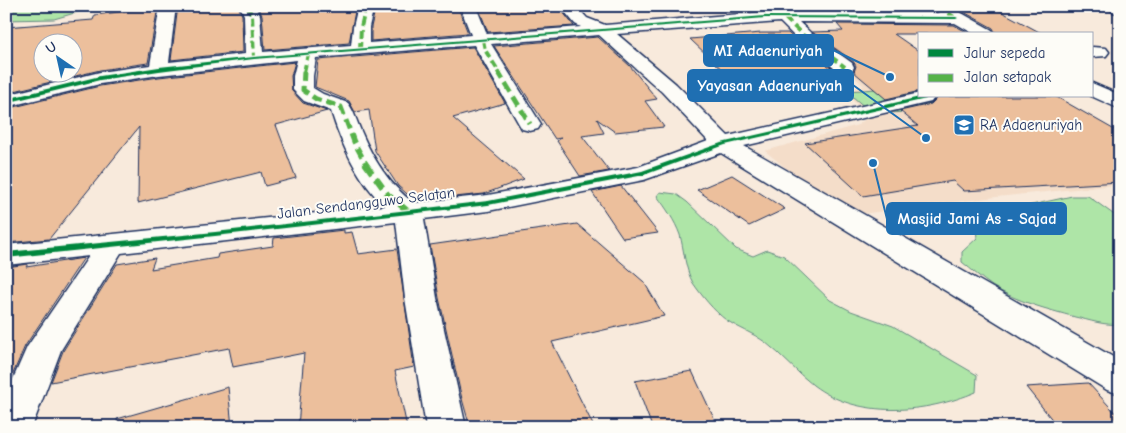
<svg xmlns="http://www.w3.org/2000/svg" width="1126" height="433" font-family="'Comic Neue',sans-serif">
	<style>
		.built { fill: #f4ddc9 }
		.green { fill: #aee5a7; stroke: #648a82 }
		.building { fill: #ecbf9c; stroke: #1b2f5e; fill-rule: evenodd }
		.lines { fill: none; stroke-linecap: round; stroke-linejoin: round }
		.minor-casing { stroke: #1b2f5e; stroke-width: 3 }
		.minor { fill: #fdfcf7; fill-rule: evenodd }
		.quiet-far2 { stroke: #55b248; stroke-width: 4; stroke-dasharray: 8 4; stroke-linecap: butt }
		.quiet-far1 { stroke: #55b248; stroke-width: 5; stroke-dasharray: 10 5; stroke-linecap: butt }
		.quiet { stroke: #55b248; stroke-width: 6; stroke-dasharray: 12 6; stroke-linecap: butt }
		.cycleway-casing { stroke: #fdfcf7; stroke-width: 3 }
		.cycleway { fill: #00873e; fill-rule: evenodd }
		.labels { text-anchor: middle; dominant-baseline: central; stroke-width: 4; stroke-linejoin: round; paint-order: stroke }
		.poi-label { font-size: 15px; fill: #1b2f5e; stroke: #fdfcf7; text-anchor: start }
		.street-label { font-size: 15px; fill: #1b2f5e; stroke: #fdfcf7 }
		.leader { fill: none; stroke: #1f6fb2; stroke-width: 2 }
		.callout-dot { fill: #1f6fb2; stroke: #fdfcf7; stroke-width: 2 }
		.callout { fill: #1f6fb2; stroke: #1f6fb2; stroke-width: 2 }
		.callout-label { font-size: 16px; text-anchor: middle; font-weight: bold; fill: #fff }
	</style>
	<rect width="100%" height="100%" fill="#f8eadc"/>
	<filter id="ink" filterUnits="userSpaceOnUse"><feTurbulence type="fractalNoise" baseFrequency=".02" numOctaves="2"/><feDisplacementMap in="SourceGraphic" scale="10" xChannelSelector="R" yChannelSelector="G"/><feConvolveMatrix kernelMatrix="1 2 1 2 8 2 1 2 1" color-interpolation-filters="sRGB"/></filter>
	<g filter="url(#ink)">
		<!-- built -->
		<path class="built" d="M 920,66 L 920,96 L 972,96 L 1116,185 L 996,197 L 845,216 L 765,151 L 858,125 L 868,117 L 843,90 L 864,86 L 849,72 Z"/>
		<!-- green -->
		<path class="green" d="M 6,6 L 99,6 L 54,19 L 6,20 Z
			M 909,87 L 939,110 L 873,114 L 846,91 Z
			M 660,192 L 676,194 L 687,202 L 736,249 L 753,256 L 767,250 L 784,256 L 830,300 L 851,311 L 893,326 L 977,375 L 976,392 C 926,413 859,420 813,385 C 796,372 782,355 765,342 C 753,333 738,328 726,320 C 713,310 702,296 693,283 C 685,269 684,250 680,235 C 675,221 666,208 657,196 Z
			M 1072,196 L 1088,196 L 1120,219 L 1120,324 C 1105,326 1089,320 1075,317 C 1047,309 1017,302 992,286 C 982,279 972,270 962,262 L 962,252 L 977,238 L 976,228 L 968,210 L 1018,208 Z"/>
		<!-- building -->
		<path class="building" d="M 178,6 L 238,6 L 242,15 L 243,52 L 171,60 Z
			M 257,6 L 356,6 L 349,43 L 265,50 L 262,15 Z
			M 376,6 L 397,6 L 397,9 L 430,7 L 431,12 L 459,10 L 468,33 L 371,41 L 371,27 Z
			M 510,6 L 558,6 L 574,26 L 488,32 L 479,9 Z
			M 820,6 L 932,6 L 931,8 L 934,11 L 824,10 Z
			M 953,6 L 991,6 L 1043,34 L 996,34 L 993,28 Z
			M 158,7 L 148,63 L 100,70 L 6,93 L 6,27 L 93,20 L 95,15 ZM 42,42 L 72,42 L 72,72 L 42,72 Z
			M 837,24 L 954,25 L 970,34 L 894,34 L 920,52 L 920,91 L 886,99 L 854,72 L 856,66 L 853,61 L 812,32 L 843,31 Z
			M 761,33 L 788,33 L 800,44 L 831,68 L 730,77 L 690,39 Z
			M 598,37 L 630,66 L 657,99 L 645,101 L 664,127 L 615,132 L 597,119 L 604,133 L 582,136 L 609,171 L 580,176 L 557,141 L 561,138 L 555,139 L 494,46 Z
			M 473,47 L 505,103 L 453,118 L 524,179 L 484,194 L 415,201 L 398,186 L 375,151 L 369,110 L 355,112 L 349,101 L 315,87 L 318,60 Z
			M 295,62 L 291,76 L 292,91 L 303,103 L 327,111 L 276,125 L 296,178 L 265,186 L 261,172 L 138,203 L 139,127 L 49,239 L 6,243 L 6,109 L 100,86 L 159,77 Z
			M 935,96 L 1055,96 L 1120,133 L 1120,182 L 964,191 L 953,181 L 863,196 L 805,143 L 918,126 L 900,111 L 931,104 L 936,99 Z
			M 732,175 L 785,209 L 749,226 L 697,190 Z
			M 621,186 L 658,233 L 623,238 L 592,192 Z
			M 577,224 L 644,282 L 664,316 L 552,342 L 594,427 L 470,427 L 462,399 L 439,298 L 430,245 Z
			M 344,230 L 344,233 L 352,232 L 358,254 L 397,249 L 414,367 L 395,371 L 407,427 L 298,427 L 304,353 L 233,367 L 229,348 L 51,382 L 63,351 L 117,264 L 155,258 L 151,269 L 217,258 L 218,254 L 273,246 L 274,238 Z
			M 84,258 L 25,346 L 6,390 L 6,267 L 28,264 L 26,267 Z
			M 692,371 L 718,427 L 652,427 L 635,381 Z
			M 1088,383 L 1120,418 L 1120,427 L 1058,427 L 1026,387 Z
			M 228,387 L 232,427 L 118,427 L 117,419 Z"/>
		<g class="lines">
			<!-- minor casing -->
			<g class="minor-casing">
				<path id="minor" d="M 160,6 L 176,6 L 169,62 L 245,54 L 244,15 L 240,6 L 255,6 L 260,15 L 263,52 L 351,45 L 353,27 L 358,6 L 374,6 L 369,27 L 369,43 L 471,35 L 461,9 L 462,6 L 478,6 L 477,9 L 487,34 L 581,27 L 575,24 L 560,6 L 576,6 L 587,18 L 605,25 L 765,12 L 939,13 L 933,8 L 935,6 L 949,6 L 992,30 L 994,34 L 974,34 L 955,23 L 799,22 L 813,35 L 852,63 L 854,67 L 852,71 L 845,73 L 838,71 L 801,43 L 780,22 L 617,34 L 676,84 L 728,136 L 920,93 L 920,96 L 933,96 L 934,98 L 931,102 L 744,146 L 1120,361 L 1120,394 L 1107,390 L 721,153 L 644,180 L 488,211 L 424,219 L 437,298 L 466,427 L 426,427 L 405,298 L 396,222 L 121,253 L 61,350 L 32,427 L 6,427 L 6,395 L 27,347 L 89,256 L 6,265 L 6,245 L 385,206 C 359,183 341,144 331,111 L 304,101 L 293,90 L 293,76 L 297,60 L 159,75 L 100,84 L 6,107 L 6,95 L 100,72 L 150,65 ZM 599,35 L 662,92 L 708,141 L 638,167 L 488,195 L 414,203 C 389,185 373,159 361,131 C 357,122 354,111 348,103 L 323,94 L 313,88 L 313,76 L 316,58 L 474,45 L 519,124 L 522,129 L 530,131 L 538,129 L 541,124 L 491,44 Z
					M 1112,6 L 1120,6 L 1120,14 L 1113,12 L 1110,9 Z
					M 1092,47 L 1106,48 L 1109,52 L 1106,56 L 1092,57 Z
					M 1092,83 L 1120,95 L 1120,109 L 1091,96 Z"/>
			</g>
			<!-- minor -->
			<use href="#minor" class="minor"/>
			<!-- quiet-far2 -->
			<path class="quiet-far2" d="M 247,6 L 252,15 L 254,58
				M 756,6 L 765,17
				M 938,6 L 954,17
				M 1118,9 L 1120,9
				M 785,18 L 807,39 L 845,67
				M 483,40 L 485,50 L 499,72
				M 360,50 L 361,27 L 366,6
				M 304,72 L 308,54"/>
			<!-- quiet-far1 -->
			<path class="quiet-far1" d="M 304,71 L 303,90 L 316,99 L 341,107 L 354,142 L 366,164
				M 498,71 L 530,124"/>
			<!-- quiet -->
			<path class="quiet" d="M 365,163 L 388,195 L 409,212"/>
			<!-- cycleway casing -->
			<g class="cycleway-casing">
				<path id="cycleway" d="M 765,16 L 956,17 L 958,18 L 956,19 L 765,18 L 254,59 L 159,71 L 100,80 L 6,103 L 6,99 L 100,76 L 159,67 L 254,57 Z
					M 924,96 L 926,97 L 926,99 L 725,145 L 644,175 L 488,205 L 215,236 L 6,258 L 6,252 L 215,232 L 488,201 L 642,171 L 721,143 Z"/>
			</g>
			<!-- cycleway -->
			<use href="#cycleway" class="cycleway"/>
		</g>
	</g>
	<!-- icons -->
	<defs>
		<g id="school-square" transform="scale(1.125)"><rect x="-9" y="-9" width="18" height="18" rx="4" fill="#1f6fb2" stroke="#fdfcf7"/><path d="M0-5L7-2L0 1L-7-2ZM-4 1L0 2.5L4 1V4Q0 6-4 4Z" fill="#fff"/></g>
	</defs>
	<g fill-rule="evenodd">
		<use href="#school-square" x="964" y="125"/>
	</g>
	<g class="labels">
		<!-- poi labels -->
		<g class="poi-label">
			<text x="980" y="125">RA Adaenuriyah</text>
		</g>
		<!-- street labels -->
		<g class="street-label">
			<text transform="translate(366 203) rotate(-7)">Jalan Sendangguwo Selatan</text>
		</g>
	</g>
	<!-- callouts -->
	<path class="leader" d="M890 77L833 50M926 138L853 85M873 163L887 219"/>
	<g class="callout-dot">
		<circle cx="890" cy="77" r="5"/>
		<circle cx="926" cy="138" r="5"/>
		<circle cx="873" cy="163" r="5"/>
	</g>
	<g class="callout">
		<rect x="704" y="35" width="129" height="31" rx="5"/>
		<rect x="688" y="70" width="165" height="31" rx="5"/>
		<rect x="887" y="203" width="179" height="31" rx="5"/>
	</g>
	<g class="callout-label">
		<text x="768" y="56">MI Adaenuriyah</text>
		<text x="770" y="91">Yayasan Adaenuriyah</text>
		<text x="977" y="224">Masjid Jami As - Sajad</text>
	</g>
	<!-- margin -->
	<rect width="1126" height="433" fill="none" stroke="#fdfcf7" stroke-width="25"/>
	<rect x="12" y="12" width="1101" height="408" fill="none" stroke="#1b2f5e" stroke-width="2" filter="url(#ink)"/>
	<!-- legend -->
	<rect x="918" y="32" width="175" height="65" fill="#fdfcf7" stroke="#a3aaba"/>
	<rect x="928" y="49" width="25" height="8" fill="#00873e" stroke="#a3aaba"/>
	<text x="964" y="58" font-size="15" fill="#1b2f5e">Jalur sepeda</text>
	<rect x="928" y="74" width="25" height="8" fill="#55b248" stroke="#a3aaba"/>
	<text x="964" y="82" font-size="15" fill="#1b2f5e">Jalan setapak</text>
	<!-- north arrow -->
	<g transform="translate(58 58) rotate(326)"><circle r="24" fill="#fdfcf7" stroke="#a3aaba"/>
	<path d="M0-4L9 19L0 12L-9 19Z" fill="#1f6fb2"/>
	<text y="-8" font-size="14" font-weight="bold" text-anchor="middle" fill="#1b2f5e">U</text>
	</g>
</svg>
